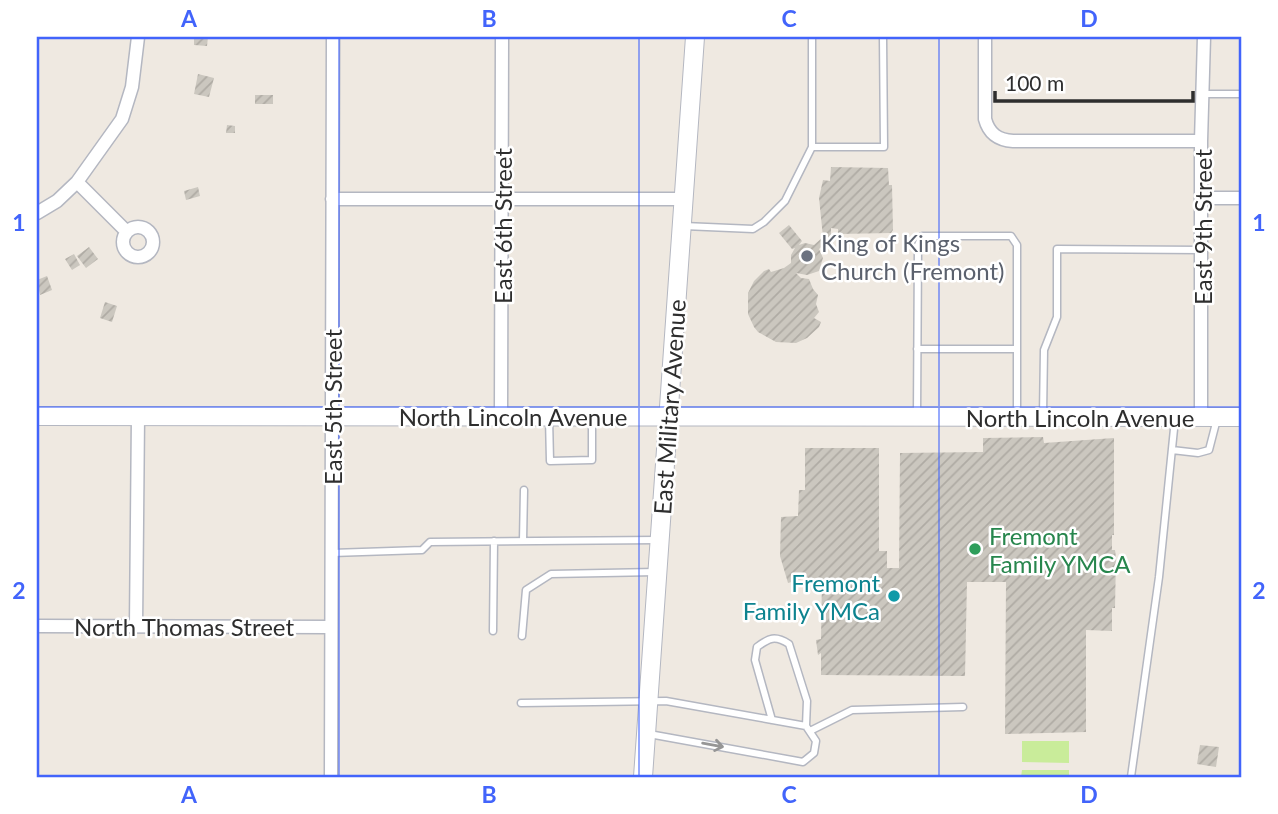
<svg xmlns="http://www.w3.org/2000/svg" width="1278" height="814" font-family="Lato,sans-serif">
	<style>
		.pitch { fill: #c9ec9a }
		.building { fill: url(#building-hatch) }
		.lines { fill: none; stroke-linecap: round; stroke-linejoin: round }
		.lane-casing { stroke: #b4b7c1; stroke-width: 9 }
		.street-casing { stroke: #b4b7c1; stroke-width: 15 }
		.secondary-casing { stroke: #b4b7c1; stroke-width: 20 }
		.lane { stroke: #fff; stroke-width: 6 }
		.street { stroke: #fff; stroke-width: 12 }
		.secondary { stroke: #fff; stroke-width: 18 }
		.oneway { stroke: #969696 }
		.grid { fill: none; stroke: #4264fb; stroke-width: 2; stroke-opacity: 0.55 }
		.worship-dot { fill: #6b7280; stroke: #fff; stroke-width: 2.5 }
		.leisure-dot { fill: #2e9e5b; stroke: #fff; stroke-width: 2.5 }
		.culture-dot { fill: #0f9aa8; stroke: #fff; stroke-width: 2.5 }
		.labels { text-anchor: middle; dominant-baseline: central; stroke-width: 5; stroke-linejoin: round; paint-order: stroke }
		.street-label { font-size: 24px; fill: #2e2e2e; stroke: #fff }
		.worship-label { font-size: 24px; fill: #5b616d; stroke: #fff; text-anchor: start }
		.leisure-label { font-size: 24px; fill: #27864d; stroke: #fff; text-anchor: start }
		.culture-label { font-size: 24px; fill: #0d838f; stroke: #fff; text-anchor: end }
		.neatline { fill: none; stroke: #4264fb; stroke-width: 2.5 }
		.grid-label { font-size: 23px; text-anchor: middle; font-weight: bold; fill: #4264fb }
	</style>
	<defs>
		<pattern id="building-hatch" width="6" height="6" patternUnits="userSpaceOnUse" patternTransform="scale(1.75)"><rect width="6" height="6" fill="#cbc7bf"/><path d="M-1 1l2-2M0 6l6-6M5 7l2-2" fill="none" stroke="#afaba4"/></pattern>
	</defs>
	<rect width="100%" height="100%" fill="#efe9e1"/>
	<!-- pitch -->
	<path class="pitch" d="M 1022,741 L 1069,741 L 1069,763 L 1022,762 Z
		M 1022,770 L 1069,770 L 1069,777 L 1021,777 Z"/>
	<!-- building -->
	<path class="building" d="M 194,37 L 208,37 L 207,46 L 194,45 Z
		M 198,74 L 214,78 L 209,97 L 194,94 Z
		M 255,95 L 273,95 L 273,104 L 255,104 Z
		M 227,125 L 235,126 L 235,133 L 226,133 Z
		M 831,167 L 888,168 L 889,185 L 892,185 L 893,230 L 891,233 L 838,234 L 838,229 L 831,228 L 831,238 L 819,249 L 823,258 L 819,271 L 807,275 L 796,273 L 801,278 L 809,279 L 813,289 L 818,295 L 816,304 L 819,312 L 814,318 L 821,322 L 819,327 L 807,338 L 796,343 L 776,342 L 758,332 L 754,327 L 748,314 L 748,293 L 754,281 L 764,271 L 769,269 L 771,272 L 784,268 L 791,263 L 791,255 L 795,248 L 792,249 L 779,233 L 789,225 L 802,241 L 799,245 L 805,243 L 814,245 L 823,237 L 819,198 L 823,180 L 830,181 Z
		M 198,187 L 200,196 L 186,200 L 184,191 Z
		M 89,247 L 98,259 L 86,268 L 77,256 Z
		M 74,254 L 80,265 L 72,270 L 65,259 Z
		M 47,276 L 52,290 L 40,295 L 37,280 Z
		M 105,302 L 117,306 L 112,322 L 100,318 Z
		M 1043,437 L 1044,443 L 1114,438 L 1114,535 L 1112,535 L 1112,550 L 1115,550 L 1116,558 L 1115,608 L 1112,608 L 1112,631 L 1086,630 L 1086,732 L 1005,734 L 1006,582 L 967,582 L 965,676 L 821,675 L 821,653 L 818,655 L 816,640 L 821,639 L 822,578 L 806,578 L 788,583 L 780,556 L 781,517 L 798,516 L 799,490 L 805,490 L 805,448 L 879,448 L 879,551 L 887,551 L 887,568 L 899,568 L 900,453 L 983,452 L 983,438 Z
		M 1200,745 L 1219,747 L 1216,767 L 1197,764 Z"/>
	<g class="lines">
		<!-- lane casing -->
		<g class="lane-casing">
			<path id="lane" d="M 1203,94 L 1241,94
				M 812,147 L 884,147 L 883,37
				M 684,226 L 753,229 L 764,222 L 785,201 L 812,147 L 812,37
				M 917,349 L 1017,349
				M 1043,415 L 1044,350 L 1057,317 L 1057,249 L 1202,250
				M 917,416 L 918,245 L 922,236 L 1011,236 L 1017,245 L 1017,415
				M 549,418 L 550,461 L 592,460 L 592,417
				M 1172,450 L 1198,453 L 1209,450 L 1217,419
				M 523,541 L 524,490
				M 332,553 L 422,550 L 430,542 L 658,540
				M 493,631 L 494,541
				M 522,636 L 526,590 L 551,574 L 656,572
				M 521,703 L 666,701 L 806,726 L 816,741 L 814,753 L 803,762 L 649,734
				M 772,720 L 755,660 L 757,647 C 769,638 775,635 789,644 L 807,701 L 806,726
				M 810,731 L 852,710 L 963,707
				M 1131,777 L 1159,577 L 1175,419"/>
		</g>
		<!-- street casing -->
		<g class="street-casing">
			<path id="street" d="M 985,37 L 985,119 C 989,134 998,140 1013,141 L 1201,141
				M 77,182 L 127,232
				M 1202,198 L 1241,198
				M 332,199 L 684,199
				M 37,213 L 57,201 L 77,182 L 122,119 L 132,87 L 138,37
				M123 242a15 15 0 1 1 30 0a15 15 0 1 1-30 0Z
				M 501,416 L 502,37
				M 1201,417 L 1201,141 L 1204,37
				M 37,626 L 331,627
				M 136,626 L 138,416
				M 331,777 L 333,37"/>
		</g>
		<!-- secondary casing -->
		<g class="secondary-casing">
			<path id="secondary" d="M 37,416 L 1241,417
				M 643,777 L 695,37"/>
		</g>
		<!-- lane -->
		<use href="#lane" class="lane"/>
		<!-- street -->
		<use href="#street" class="street"/>
		<!-- secondary -->
		<use href="#secondary" class="secondary"/>
	</g>
	<!-- one-way arrows -->
	<defs><path id="oneway-shaft" d="M-6 0H5M1.5-3L5.5 0L1.5 3" fill="none" stroke-width="1.6" stroke-linecap="round" stroke-linejoin="round" transform="scale(1.75)"/></defs>
	<use class="oneway" href="#oneway-shaft" transform="translate(713 745) rotate(10)"/>
	<!-- grid -->
	<path class="grid" d="M 339,37 L 339,777M 639,37 L 639,777M 939,37 L 939,777M 37,407 L 1241,407"/>
	<!-- markers -->
	<circle class="worship-dot" cx="807" cy="256" r="7"/>
	<circle class="leisure-dot" cx="975" cy="549" r="7"/>
	<circle class="culture-dot" cx="894" cy="596" r="7"/>
	<g class="labels">
		<!-- street labels -->
		<g class="street-label">
			<text transform="translate(502 226) rotate(-90)">East 6th Street</text>
			<text transform="translate(1202 227) rotate(-90)">East 9th Street</text>
			<text transform="translate(332 407) rotate(-90)">East 5th Street</text>
			<text transform="translate(669 407) rotate(-86)">East Military Avenue</text>
			<text x="513" y="416">North Lincoln Avenue</text>
			<text x="1080" y="417">North Lincoln Avenue</text>
			<text x="184" y="626">North Thomas Street</text>
		</g>
		<!-- worship labels -->
		<g class="worship-label">
			<text x="821" y="242">King of Kings<tspan x="821" dy="28">Church (Fremont)</tspan></text>
		</g>
		<!-- leisure labels -->
		<g class="leisure-label">
			<text x="989" y="535">Fremont<tspan x="989" dy="28">Family YMCA</tspan></text>
		</g>
		<!-- culture labels -->
		<g class="culture-label">
			<text x="880" y="582">Fremont<tspan x="880" dy="28">Family YMCa</tspan></text>
		</g>
	</g>
	<!-- border -->
	<rect width="1278" height="814" fill="none" stroke="#ffffff" stroke-width="77"/>
	<!-- scale -->
	<path d="M995 91v10h198v-10" fill="none" stroke="#2e2e2e" stroke-width="3.5"/>
	<text x="1005" y="91" font-size="21" fill="#2e2e2e" stroke="#ffffff" stroke-width="5" paint-order="stroke">100 m</text>
	<rect x="38" y="38" width="1202" height="738" class="neatline"/>
	<g class="grid-label">
		<text x="189" y="27">A</text>
		<text x="489" y="27">B</text>
		<text x="789" y="27">C</text>
		<text x="1089" y="27">D</text>
		<text x="19" y="231">1</text>
		<text x="1259" y="231">1</text>
		<text x="19" y="599">2</text>
		<text x="1259" y="599">2</text>
		<text x="189" y="803">A</text>
		<text x="489" y="803">B</text>
		<text x="789" y="803">C</text>
		<text x="1089" y="803">D</text>
	</g>
</svg>
